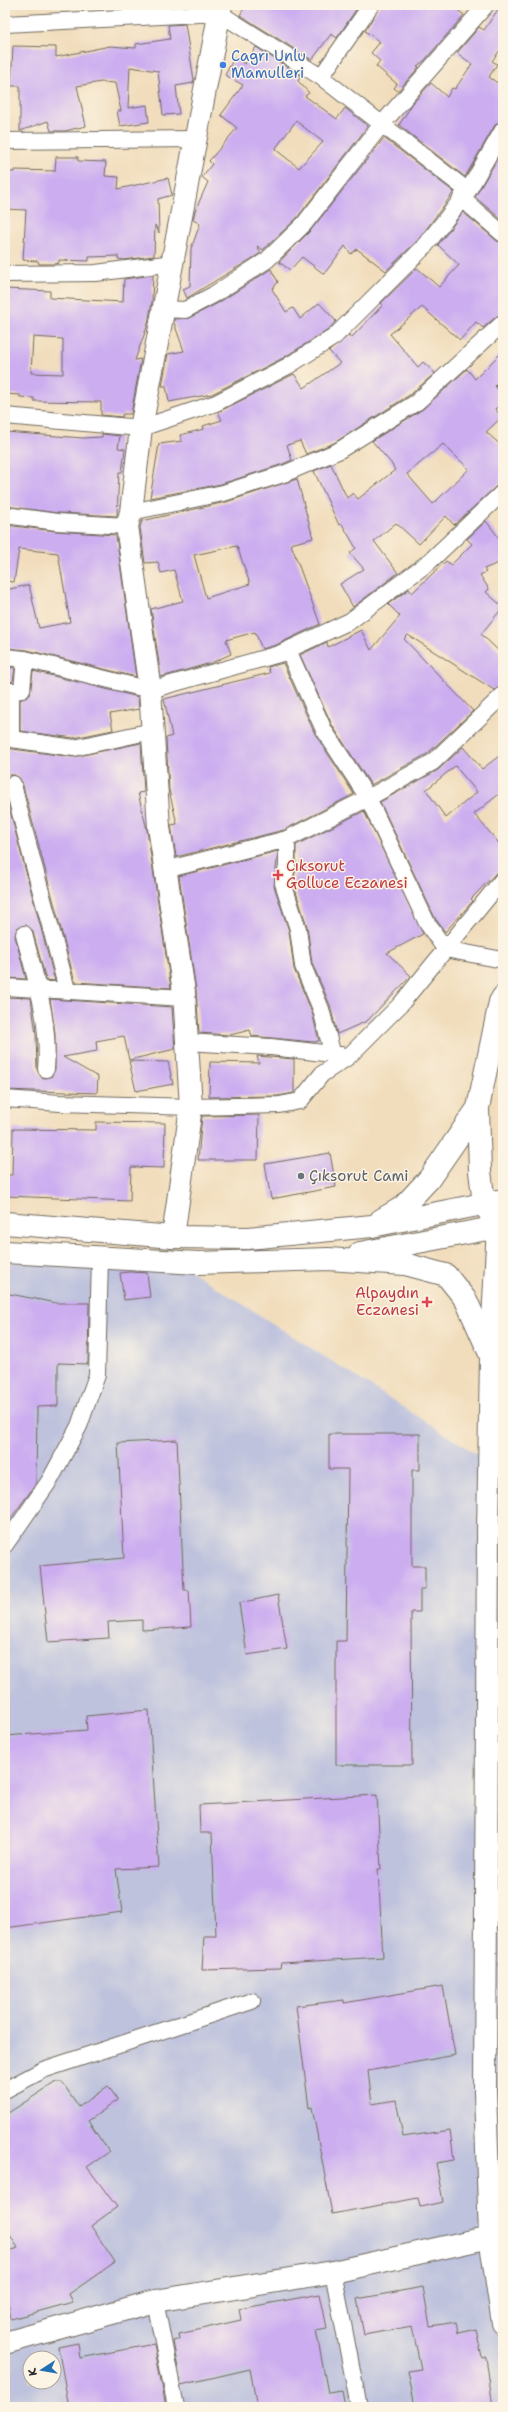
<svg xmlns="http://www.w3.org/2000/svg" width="508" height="2412" font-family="'Shantell Sans',sans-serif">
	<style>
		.industrial { fill: #bec2dd; fill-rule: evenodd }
		.building { fill: #ccaef0; fill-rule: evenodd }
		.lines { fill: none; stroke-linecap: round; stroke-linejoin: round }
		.street-casing { stroke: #70695e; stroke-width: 18 }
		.secondary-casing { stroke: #70695e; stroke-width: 24 }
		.primary-casing { stroke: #70695e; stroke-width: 24 }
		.street { stroke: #fff; stroke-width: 16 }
		.secondary { stroke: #fff; stroke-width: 22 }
		.primary { stroke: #fff; stroke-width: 22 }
		.shop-dot { fill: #3f7fe0; stroke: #fcf5e5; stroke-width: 1.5 }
		.health-dot { fill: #e0444e; stroke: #fcf5e5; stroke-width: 1.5 }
		.worship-dot { fill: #6b7280; stroke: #fcf5e5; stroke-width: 1.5 }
		.labels { text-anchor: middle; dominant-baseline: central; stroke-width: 3; stroke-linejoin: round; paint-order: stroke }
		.shop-label { font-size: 15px; fill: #366cbe; stroke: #fcf5e5; text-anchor: start }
		.health-label { font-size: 15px; fill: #be3a42; stroke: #fcf5e5; text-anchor: start }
		.worship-label { font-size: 15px; fill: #5b616d; stroke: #fcf5e5; text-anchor: start }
	</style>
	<rect width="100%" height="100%" fill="#fcf5e5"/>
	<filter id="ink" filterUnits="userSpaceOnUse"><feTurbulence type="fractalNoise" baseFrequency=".025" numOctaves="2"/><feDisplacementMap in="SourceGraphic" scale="8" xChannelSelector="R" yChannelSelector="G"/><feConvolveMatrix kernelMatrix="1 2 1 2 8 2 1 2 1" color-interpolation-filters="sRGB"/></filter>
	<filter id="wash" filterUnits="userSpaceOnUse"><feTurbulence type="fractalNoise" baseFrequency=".012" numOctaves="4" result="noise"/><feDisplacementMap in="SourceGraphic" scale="16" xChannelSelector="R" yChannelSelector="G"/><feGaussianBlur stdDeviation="0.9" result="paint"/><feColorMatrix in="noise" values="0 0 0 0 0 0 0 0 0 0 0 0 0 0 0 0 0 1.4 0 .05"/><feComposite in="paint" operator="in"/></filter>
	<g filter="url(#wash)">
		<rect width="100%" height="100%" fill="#f1ddbc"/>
		<!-- industrial -->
		<path class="industrial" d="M 5,1262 L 183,1266 L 503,1471 L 503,2407 L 5,2407 ZM 30,2358 L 54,2358 L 54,2382 L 30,2382 Z"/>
		<g id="blocks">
			<!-- building -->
			<path class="building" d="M 246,5 L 359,5 L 337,38 L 331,34 L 312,60 L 240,15 Z
				M 380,5 L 451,5 L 464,15 L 424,61 L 417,66 L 419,67 L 398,91 L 394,88 L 397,84 L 376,66 L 380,61 L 371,53 L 380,42 L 365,31 Z
				M 501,5 L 503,5 L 503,46 L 492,61 L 497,64 L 489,77 L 503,87 L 503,121 L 495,125 L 465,177 L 399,125 L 413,103 L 431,83 L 447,97 L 452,88 L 455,89 L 472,64 L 457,53 L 479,27 L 484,30 Z
				M 185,24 L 194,80 L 193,83 L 176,86 L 179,114 L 163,115 L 158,71 L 130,67 L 128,108 L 147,105 L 149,122 L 120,126 L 117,111 L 121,111 L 115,83 L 101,82 L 77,86 L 86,126 L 65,131 L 51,131 L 48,121 L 20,131 L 20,86 L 11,86 L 13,46 L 56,47 L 56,57 L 110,46 L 136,48 L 136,44 L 170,39 L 168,25 Z
				M 256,47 L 301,76 L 298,81 L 309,93 L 305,96 L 337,119 L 345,108 L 368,126 L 297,218 L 263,250 L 257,246 L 261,253 L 187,298 L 183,289 L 190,286 L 191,249 L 200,224 L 193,220 L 195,211 L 208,182 L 202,177 L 212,164 L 209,161 L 237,128 L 221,115 L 243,85 L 225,75 L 234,58 L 245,64 ZM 296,121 L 323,142 L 299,168 L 275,149 Z
				M 384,138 L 454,192 L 418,240 L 386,271 L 357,249 L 351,254 L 345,246 L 324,274 L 302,257 L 290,270 L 279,262 L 311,230 Z
				M 503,149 L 503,221 L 475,197 Z
				M 56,157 L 78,157 L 78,161 L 106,162 L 105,176 L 119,177 L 118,189 L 168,178 L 172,195 L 158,199 L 159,233 L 155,225 L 154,256 L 124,260 L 118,259 L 118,256 L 89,257 L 89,261 L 59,260 L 59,263 L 54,264 L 39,264 L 38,261 L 23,260 L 26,210 L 5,209 L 5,172 L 14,172 L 14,170 L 55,171 Z
				M 463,212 L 497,241 L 503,243 L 503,314 L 497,316 L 483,328 L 476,322 L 460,340 L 422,307 L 390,334 L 418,367 L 423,362 L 435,373 L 411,394 L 334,443 L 306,454 L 300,441 L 287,445 L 292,460 L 283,464 L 221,484 L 150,498 L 159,444 L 182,441 L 180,435 L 204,429 L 203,426 L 222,420 L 218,412 L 294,374 L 304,388 L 340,363 L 329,351 L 349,335 L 351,338 L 383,305 L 381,303 L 417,268 L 439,287 L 459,265 L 438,245 Z
				M 271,269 L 278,282 L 272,289 L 286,312 L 293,308 L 300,319 L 319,303 L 336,321 L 328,330 L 283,358 L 212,394 L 169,402 L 166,386 L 162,386 L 168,354 L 184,351 L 174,323 L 174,319 L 189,318 L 218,303 Z
				M 153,275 L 152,302 L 148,324 L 135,360 L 141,359 L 131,414 L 123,414 L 122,417 L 101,415 L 101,402 L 34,401 L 34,398 L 20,397 L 20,395 L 5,394 L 5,289 L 50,291 L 50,298 L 123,302 L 124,279 ZM 33,337 L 63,339 L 63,374 L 31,373 Z
				M 503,351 L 503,377 L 495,386 L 503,395 L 503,402 L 495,409 L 502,417 L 486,432 L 503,447 L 503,480 L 454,525 L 446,516 L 419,544 L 396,523 L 374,541 L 398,573 L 353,607 L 340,584 L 364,569 L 350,553 L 356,548 L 342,524 L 339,525 L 314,471 L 331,464 L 347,498 L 353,493 L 358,499 L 395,470 L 391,463 L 372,441 L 423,409 L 467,369 L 475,379 ZM 443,444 L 469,469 L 433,504 L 407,474 Z
				M 5,432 L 83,438 L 102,437 L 102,434 L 120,436 L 118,448 L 125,449 L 122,472 L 119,472 L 117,516 L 58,513 L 5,506 Z
				M 297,479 L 313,538 L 291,544 L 320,624 L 276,645 L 262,649 L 255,632 L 226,640 L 231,654 L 211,663 L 161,677 L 151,609 L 183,601 L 174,570 L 161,573 L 158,562 L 145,563 L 140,527 L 142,521 L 226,502 ZM 237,546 L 250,584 L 206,598 L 194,555 Z
				M 486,521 L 503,543 L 503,561 L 484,569 L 486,572 L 480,575 L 489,589 L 486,592 L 503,607 L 481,634 L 503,655 L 503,686 L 494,690 L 408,635 L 404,639 L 473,711 L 427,754 L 371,785 L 332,725 L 300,655 L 327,642 L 328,647 L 361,630 L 371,650 L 400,616 L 388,604 L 409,589 L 412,593 L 446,561 L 451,565 L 472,544 L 467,539 Z
				M 5,525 L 56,531 L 116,535 L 136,677 L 27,650 L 5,648 L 5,590 L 29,585 L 39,628 L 70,622 L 58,553 L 19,549 L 14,582 L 5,581 Z
				M 283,663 L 315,734 L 354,794 L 284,830 L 176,857 L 171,825 L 177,824 L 169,790 L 166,738 L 172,736 L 164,699 L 270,673 L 268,667 Z
				M 5,667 L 15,668 L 13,681 L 5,684 Z
				M 33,671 L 138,697 L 139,709 L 110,714 L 113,730 L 74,738 L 20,731 L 20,700 L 30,695 Z
				M 141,743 L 144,792 L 138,793 L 147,830 L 171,988 L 75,982 L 22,782 L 15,775 L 10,775 L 5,779 L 5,748 L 73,757 Z
				M 463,747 L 482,769 L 503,753 L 503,791 L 474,814 L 503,848 L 503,870 L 496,873 L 471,899 L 473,901 L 445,932 L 435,918 L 380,802 L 438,770 ZM 455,766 L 477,792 L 446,818 L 426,790 Z
				M 5,791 L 17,838 L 55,981 L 46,980 L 33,932 L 26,925 L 17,928 L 15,936 L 26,979 L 5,978 Z
				M 364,811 L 423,934 L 387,953 L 411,976 L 367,1021 L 337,1034 L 330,1005 L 312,963 L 307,926 L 293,883 L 296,867 L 296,845 Z
				M 278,851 L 274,886 L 289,931 L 294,969 L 312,1012 L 319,1041 L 313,1042 L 252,1036 L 250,1030 L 230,1035 L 199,1033 L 196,990 L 179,876 Z
				M 5,997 L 31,998 L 36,1035 L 37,1069 L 41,1077 L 45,1078 L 51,1077 L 55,1069 L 55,1033 L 50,999 L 172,1007 L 175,1049 L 129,1060 L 124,1036 L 96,1041 L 97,1051 L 63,1057 L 98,1077 L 97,1093 L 5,1090 Z
				M 257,1056 L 294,1059 L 294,1093 L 278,1096 L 209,1097 L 210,1062 L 259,1063 Z
				M 129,1061 L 168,1062 L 173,1084 L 136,1091 Z
				M 259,1115 L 258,1160 L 198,1160 L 202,1116 Z
				M 96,1122 L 165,1123 L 164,1168 L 131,1167 L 130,1201 L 5,1196 L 5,1175 L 12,1175 L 13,1129 L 96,1130 Z
				M 330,1153 L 336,1187 L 271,1199 L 265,1164 Z
				M 130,1272 L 147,1273 L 150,1297 L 124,1300 L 120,1273 Z
				M 5,1293 L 56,1303 L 89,1303 L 88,1364 L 58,1363 L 58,1406 L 37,1407 L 36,1484 L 5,1526 Z
				M 329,1434 L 420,1434 L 420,1470 L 412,1470 L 412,1566 L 425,1566 L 425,1589 L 420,1589 L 420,1612 L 411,1612 L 412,1765 L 336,1765 L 336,1641 L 346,1641 L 348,1469 L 329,1469 Z
				M 177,1440 L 184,1590 L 189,1590 L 191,1627 L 142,1630 L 142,1620 L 108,1622 L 109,1638 L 48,1642 L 40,1566 L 124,1558 L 118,1443 Z
				M 278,1595 L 287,1649 L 247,1655 L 239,1603 Z
				M 149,1710 L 159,1867 L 116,1869 L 122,1912 L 5,1928 L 5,1736 L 87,1730 L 86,1716 Z
				M 377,1795 L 381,1869 L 378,1869 L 383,1957 L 281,1963 L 280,1968 L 202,1970 L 204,1936 L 216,1936 L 212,1833 L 200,1833 L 199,1805 Z
				M 443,1986 L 455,2055 L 368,2071 L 372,2104 L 396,2100 L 403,2137 L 450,2130 L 454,2160 L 436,2163 L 443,2202 L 420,2207 L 418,2198 L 332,2214 L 312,2107 L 309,2108 L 296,2006 L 344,2000 L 344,2003 Z
				M 56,2082 L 62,2082 L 79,2107 L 108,2086 L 118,2100 L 88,2121 L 109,2152 L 87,2167 L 117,2207 L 91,2226 L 115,2262 L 69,2294 L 73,2302 L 11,2319 L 5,2287 L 5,2253 L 18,2248 L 5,2227 L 5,2115 Z
				M 423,2287 L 430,2326 L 456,2322 L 458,2333 L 476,2329 L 482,2358 L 486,2357 L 493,2407 L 415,2407 L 408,2371 L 421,2369 L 412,2326 L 364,2335 L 357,2299 Z
				M 320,2294 L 327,2328 L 316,2330 L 328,2393 L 342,2391 L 345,2407 L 257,2407 L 250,2369 L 181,2385 L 173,2341 L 180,2339 L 179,2334 L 241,2320 L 239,2309 Z
				M 78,2343 L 80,2358 L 154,2344 L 166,2407 L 69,2407 L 58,2347 Z"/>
		</g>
	</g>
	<g filter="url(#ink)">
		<use href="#blocks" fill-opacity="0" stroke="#70695e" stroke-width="1"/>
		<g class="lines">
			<!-- street casing -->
			<g class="street-casing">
				<path id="street" d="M 5,24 L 219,13 L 321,77 L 468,191
					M 321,77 L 371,5
					M 5,141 L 196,139
					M 461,198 L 503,234
					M 5,274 L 96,273 L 173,263
					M 163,309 L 185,310 L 213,295 L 267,260 L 304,224 L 382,124 L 486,5
					M 5,416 L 141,428 L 216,403 L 288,366 L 334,337 L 425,246 L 468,191 L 503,130
					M 131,512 L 223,493 L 286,473 L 338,451 L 417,402 L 503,323
					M 5,515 L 57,522 L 127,526
					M 288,650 L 324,730 L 368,798 L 427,923 L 445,949 L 503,960
					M 5,657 L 25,659 L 150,690 L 279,654 L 350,621 L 429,562 L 503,492
					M 5,738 L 74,748 L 152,731
					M 11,739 L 11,691 L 22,690 L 25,659
					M 13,784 C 29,853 50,921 67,990
					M 287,839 L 287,867 L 283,883 L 298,929 L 303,966 L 321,1009 L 332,1052
					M 165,870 L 287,839 L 368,798 L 433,762 L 503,695
					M 24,934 C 36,981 50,1020 46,1069
					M 5,987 L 184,998
					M 187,1042 L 271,1047 L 341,1055
					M 5,1099 L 60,1103 L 191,1107 L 279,1105 L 300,1101 L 322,1074 L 348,1057 L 400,1005 L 503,879
					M 5,1545 L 50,1480 L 79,1426 L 97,1375 L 100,1258
					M 5,2090 L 43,2070 L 252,2001
					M 333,2272 L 359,2407
					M 155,2301 L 176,2407"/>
			</g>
			<!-- secondary casing -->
			<g class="secondary-casing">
				<path id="secondary" d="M 503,1215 L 498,1227 L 491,1356 L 488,1532 L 485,2092 L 490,2237 L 503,2323
					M 494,1220 L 484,1204 L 480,1171 L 478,1108 L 500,1002 L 503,997
					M 173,1237 L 191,1107 L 184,992 L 159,827 L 150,690 L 127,526 L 131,512 L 141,428 L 221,5
					M 5,2343 L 155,2301 L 333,2272 L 490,2237"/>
			</g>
			<!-- primary casing -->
			<g class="primary-casing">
				<path id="primary" d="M 381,1220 L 403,1207 L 429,1179 L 478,1108
					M 5,1223 L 173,1237 L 248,1238 L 372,1226 L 503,1200
					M 5,1252 L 198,1263 L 328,1259 L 405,1264 L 446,1275 L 466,1300 L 491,1356
					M 360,1253 L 503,1226
					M 491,1356 L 503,1329"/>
			</g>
			<!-- street -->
			<use href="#street" class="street"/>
			<!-- secondary -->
			<use href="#secondary" class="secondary"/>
			<!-- primary -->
			<use href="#primary" class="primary"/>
		</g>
	</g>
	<!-- markers -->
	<circle class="shop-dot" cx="223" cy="65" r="4"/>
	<g class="health-dot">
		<path d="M276 869h4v4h4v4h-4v4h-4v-4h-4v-4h4z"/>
		<path d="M425 1296h4v4h4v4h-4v4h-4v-4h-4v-4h4z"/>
	</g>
	<circle class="worship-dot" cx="301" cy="1176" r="4"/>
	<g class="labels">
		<!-- shop labels -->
		<g class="shop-label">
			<text x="231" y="56">Cagrı Unlu<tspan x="231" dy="17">Mamulleri</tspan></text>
		</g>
		<!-- health labels -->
		<g class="health-label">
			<text x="286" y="866">Cıksorut<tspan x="286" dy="17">Golluce Eczanesi</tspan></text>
			<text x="419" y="1293" text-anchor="end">Alpaydın<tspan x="419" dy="17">Eczanesi</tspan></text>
		</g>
		<!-- worship labels -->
		<g class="worship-label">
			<text x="309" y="1176">Çıksorut Cami</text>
		</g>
	</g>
	<!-- margin -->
	<rect width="508" height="2412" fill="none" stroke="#fcf5e5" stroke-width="20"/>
	<!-- north arrow -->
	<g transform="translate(42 2370) rotate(258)"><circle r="19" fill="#fcf5e5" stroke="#a8a49b"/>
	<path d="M0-3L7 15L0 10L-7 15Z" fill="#1f6fb2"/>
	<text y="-6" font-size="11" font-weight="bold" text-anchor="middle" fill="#2b2b2b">K</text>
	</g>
</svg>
